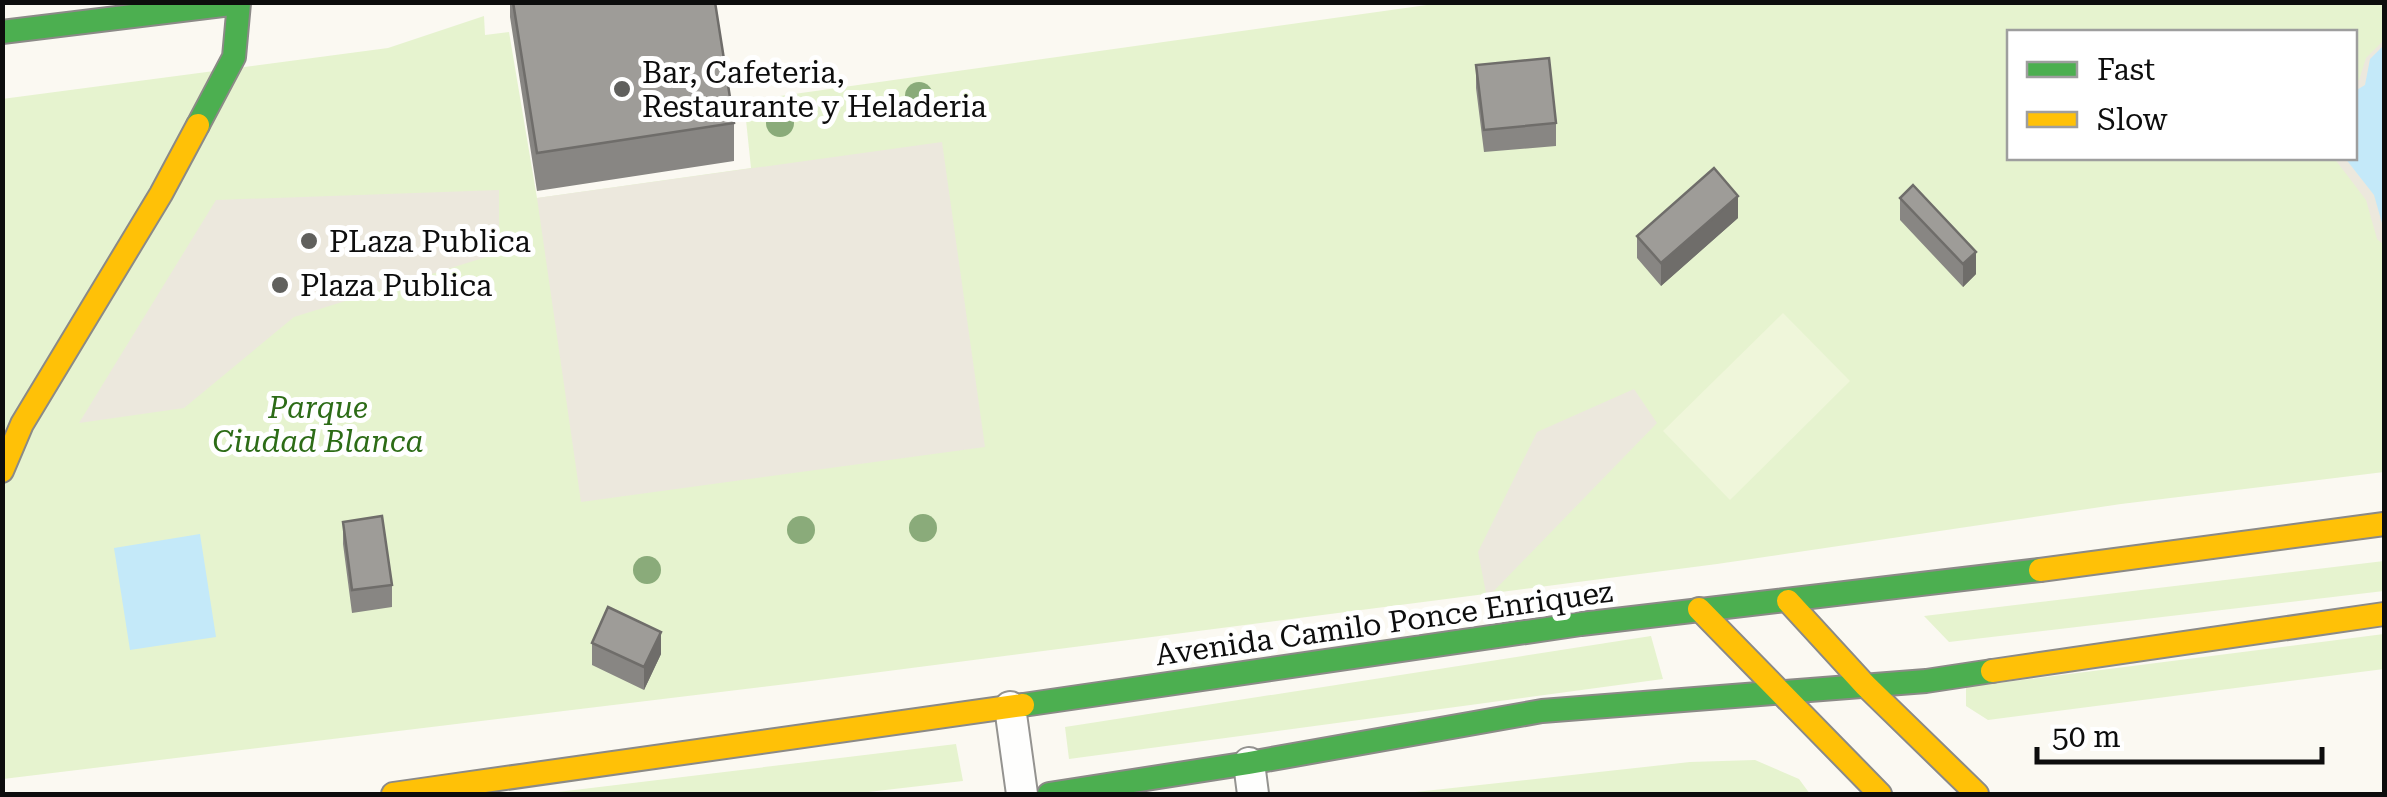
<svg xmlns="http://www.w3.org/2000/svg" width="2387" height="797" font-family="'Roboto Serif',serif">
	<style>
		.green { fill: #e6f3cf; fill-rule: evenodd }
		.pitch { fill: #eff6da }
		.plaza { fill: #ece8dd }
		.water { fill: #c4e9f9 }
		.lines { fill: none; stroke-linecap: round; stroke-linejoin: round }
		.street-casing { stroke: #949390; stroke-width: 34 }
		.fast-casing { stroke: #8b8a87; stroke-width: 26 }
		.slow-casing { stroke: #8b8a87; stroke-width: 26 }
		.street { stroke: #fefefd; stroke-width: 30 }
		.fast { stroke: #4caf50; stroke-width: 22 }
		.slow { stroke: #ffc107; stroke-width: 22 }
		.tree { fill: #8aab7a }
		.wall { fill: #888683 }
		.shaded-wall { fill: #6f6d6a }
		.building { fill: #9e9c98; stroke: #6f6d6a; stroke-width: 2.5 }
		.poi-dot { fill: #60605d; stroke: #fff; stroke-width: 4 }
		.labels { text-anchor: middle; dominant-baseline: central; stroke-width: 10; stroke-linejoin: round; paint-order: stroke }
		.poi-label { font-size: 30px; fill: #0d0d0d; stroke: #fff; text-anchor: start }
		.park-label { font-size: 30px; font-style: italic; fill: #2d6c17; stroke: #fff }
		.street-label { font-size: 30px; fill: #0d0d0d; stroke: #fff }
	</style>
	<rect width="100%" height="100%" fill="#fbf9f2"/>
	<!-- green -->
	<path class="green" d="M 1441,3 L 2384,3 L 2384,472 L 2121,504 L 1717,564 L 803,682 L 3,779 L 2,99 L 388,48 L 484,16 L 485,35 L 509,32 L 537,198 L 751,168 L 744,101 ZM 2010,32 L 2354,32 L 2354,158 L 2010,158 Z
		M 2384,561 L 2384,591 L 1949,642 L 1924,616 Z
		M 2384,634 L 2384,669 L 1988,720 L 1966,706 L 1966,687 Z
		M 1651,636 L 1663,679 L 1069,759 L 1065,727 Z
		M 956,744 L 963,781 L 851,794 L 541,794 Z
		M 1755,760 L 1799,779 L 1810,794 L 1397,794 L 1690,762 Z"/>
	<!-- pitch -->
	<path class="pitch" d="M 1783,313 L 1850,381 L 1730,500 L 1663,431 Z"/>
	<!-- plaza -->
	<path class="plaza" d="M 2384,40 L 2384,245 L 2377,239 L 2366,200 L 2334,158 L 2354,158 L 2355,83 L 2359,80 L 2366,58 Z
		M 942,142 L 985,447 L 581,502 L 537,198 Z
		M 499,190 L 499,253 L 294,317 L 184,408 L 79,423 L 216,200 Z
		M 1634,389 L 1657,423 L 1487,598 L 1478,552 L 1537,432 Z"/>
	<!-- water -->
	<path class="water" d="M 2384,45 L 2384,230 L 2374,195 L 2345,158 L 2354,158 L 2355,91 L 2365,85 L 2370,59 Z
		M 200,534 L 216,637 L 130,650 L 114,548 Z"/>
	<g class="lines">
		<!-- street casing -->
		<g class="street-casing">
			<path id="street" d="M 1010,707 L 1022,794
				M 1249,763 L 1253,794"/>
		</g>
		<!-- fast casing -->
		<g class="fast-casing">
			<path id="fast" d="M 2,32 L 239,3
				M 198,125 L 234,57 L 239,3
				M 1023,705 L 1581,624 L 2040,570
				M 1049,794 L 1249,763 L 1542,711 L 1926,681 L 1992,671"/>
		</g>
		<!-- slow casing -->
		<g class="slow-casing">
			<path id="slow" d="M 2,471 L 22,424 L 161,194 L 198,125
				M 2040,570 L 2384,524
				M 1788,601 L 1865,685 L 1977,794
				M 1699,609 L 1880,794
				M 1992,671 L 2384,614
				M 393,794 L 1023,705"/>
		</g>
		<!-- street -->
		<use href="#street" class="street"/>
		<!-- fast -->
		<use href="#fast" class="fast"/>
		<!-- slow -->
		<use href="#slow" class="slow"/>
	</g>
	<!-- trees -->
	<g class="tree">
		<circle cx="919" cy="96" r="14"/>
		<circle cx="780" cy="123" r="14"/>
		<circle cx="923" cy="528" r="14"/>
		<circle cx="801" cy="530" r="14"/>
		<circle cx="647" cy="570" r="14"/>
	</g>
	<!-- wall -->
	<path class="wall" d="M 510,2 L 715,2 L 734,123 L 734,161 L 537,191 L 510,17 Z
		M 1476,65 L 1556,123 L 1556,146 L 1484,152 L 1476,88 Z
		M 1900,198 L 1976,274 L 1963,287 L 1900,220 Z
		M 1738,218 L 1661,286 L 1637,258 L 1637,236 Z
		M 343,522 L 392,585 L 392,607 L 352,613 L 343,544 Z
		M 592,643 L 661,654 L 644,690 L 592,665 Z"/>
	<!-- shaded-wall -->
	<path class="shaded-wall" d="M 1738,196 L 1738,218 L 1661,286 L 1661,263 Z
		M 1976,252 L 1976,274 L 1963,287 L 1963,264 Z
		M 661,632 L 661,654 L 644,690 L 644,667 Z"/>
	<!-- building -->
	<path class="building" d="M 513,2 L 715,2 L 734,123 L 537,153 Z
		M 1549,58 L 1556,123 L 1484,130 L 1476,65 Z
		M 1714,168 L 1738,196 L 1661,263 L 1637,236 Z
		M 1913,185 L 1976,252 L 1963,264 L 1900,198 Z
		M 382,516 L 392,585 L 352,590 L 343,522 Z
		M 608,607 L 661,632 L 644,667 L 592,643 Z"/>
	<!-- markers -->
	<g class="poi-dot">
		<circle cx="622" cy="89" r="10"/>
		<circle cx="309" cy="241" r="10"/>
		<circle cx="280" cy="285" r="10"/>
	</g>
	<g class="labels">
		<!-- poi labels -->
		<g class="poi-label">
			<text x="642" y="72">Bar, Cafeteria,<tspan x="642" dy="34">Restaurante y Heladeria</tspan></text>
			<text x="329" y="241">PLaza Publica</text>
			<text x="300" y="285">Plaza Publica</text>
		</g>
		<!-- park labels -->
		<g class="park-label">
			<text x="318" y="407">Parque<tspan x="318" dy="34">Ciudad Blanca</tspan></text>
		</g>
		<!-- street labels -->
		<g class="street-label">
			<text transform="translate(1384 623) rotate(-8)">Avenida Camilo Ponce Enriquez</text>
		</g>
	</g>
	<!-- border -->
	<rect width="2387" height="797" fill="none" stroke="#0d0d0d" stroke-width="10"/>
	<!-- legend -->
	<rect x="2007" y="30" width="350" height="130" fill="#ffffff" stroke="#9e9e9e" stroke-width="2.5"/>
	<rect x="2027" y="62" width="50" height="15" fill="#4caf50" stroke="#9e9e9e" stroke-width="2.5"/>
	<text x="2097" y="80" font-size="30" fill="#0d0d0d">Fast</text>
	<rect x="2027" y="112" width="50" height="15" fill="#ffc107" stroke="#9e9e9e" stroke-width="2.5"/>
	<text x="2097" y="130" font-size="30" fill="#0d0d0d">Slow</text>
	<!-- scale -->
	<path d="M2037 747v15h285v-15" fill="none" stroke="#0d0d0d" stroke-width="5"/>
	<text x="2052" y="747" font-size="30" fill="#0d0d0d" stroke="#ffffff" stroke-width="8" paint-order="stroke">50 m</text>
</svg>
